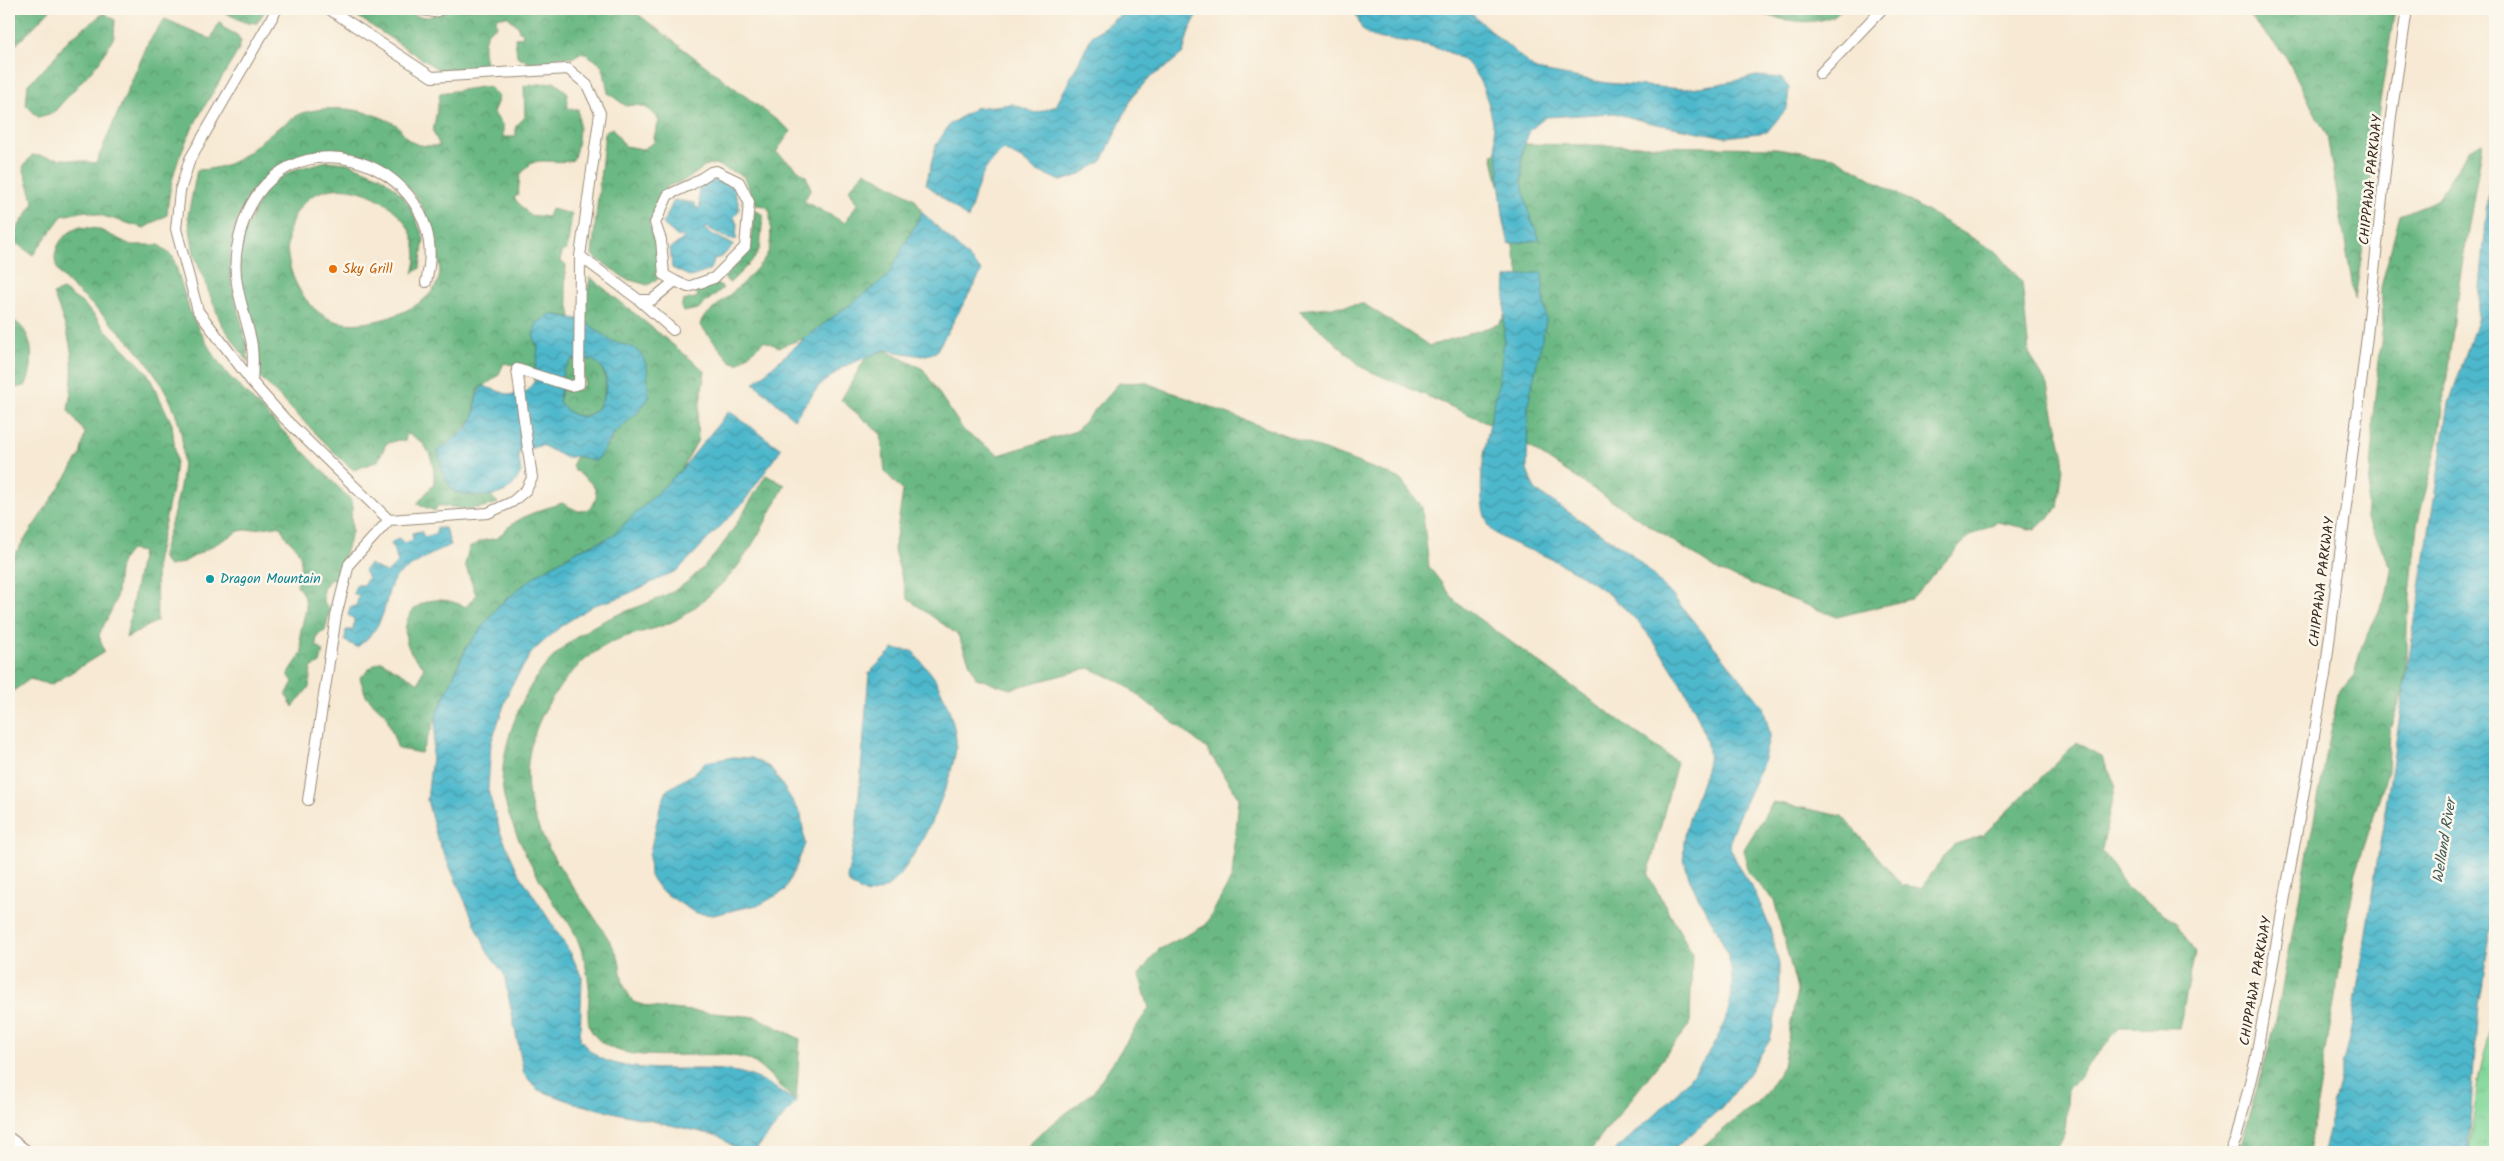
<svg xmlns="http://www.w3.org/2000/svg" width="2504" height="1161" font-family="Kalam,sans-serif">
	<style>
		.grass { fill: url(#grass-tufts); stroke: #5f815c }
		.forest { fill: url(#forest-crowns); stroke: #527150 }
		.water { fill: url(#water-waves); stroke: #447175; fill-rule: evenodd }
		.lines { fill: none; stroke-linecap: round; stroke-linejoin: round }
		.street-casing { stroke: #998a78; stroke-width: 12 }
		.secondary-casing { stroke: #998a78; stroke-width: 16 }
		.street { stroke: #fff; stroke-width: 10 }
		.secondary { stroke: #fff; stroke-width: 14 }
		.food-dot { fill: #e8710a; stroke: #fbf7ec; stroke-width: 2 }
		.culture-dot { fill: #0f9aa8; stroke: #fbf7ec; stroke-width: 2 }
		.labels { text-anchor: middle; dominant-baseline: central; stroke-width: 5; stroke-linejoin: round; paint-order: stroke }
		.street-label { font-size: 14px; fill: #3b2a1e; stroke: #fbf7ec }
		.food-label { font-size: 14px; fill: #c56008; stroke: #fbf7ec; text-anchor: start }
		.culture-label { font-size: 14px; fill: #0d838f; stroke: #fbf7ec; text-anchor: start }
		.water-label { font-size: 15px; font-style: italic; fill: #425c5b; stroke: #fbf7ec }
	</style>
	<defs>
		<pattern id="grass-tufts" width="24" height="20" patternUnits="userSpaceOnUse" patternTransform="scale(1.25)"><rect width="24" height="20" fill="#83d89b"/><path d="M3 7l-1-3M5 7V3M7 7l1-3M15 17l-1-3M17 17v-4M19 17l1-3" fill="none" stroke="#72ba85"/></pattern>
		<pattern id="forest-crowns" width="20" height="18" patternUnits="userSpaceOnUse" patternTransform="scale(1.25)"><rect width="20" height="18" fill="#6ab883"/><path d="M2 6a3 3 0 1 1 6 0M12 15a3 3 0 1 1 6 0" fill="none" stroke="#58966b"/></pattern>
		<pattern id="water-waves" width="16" height="10" patternUnits="userSpaceOnUse" patternTransform="scale(1.25)"><rect width="16" height="10" fill="#4eb8cc"/><path d="M0 5q4-4 8 0t8 0" fill="none" stroke="#4296a5"/></pattern>
	</defs>
	<rect width="100%" height="100%" fill="#fbf7ec"/>
	<filter id="ink" filterUnits="userSpaceOnUse"><feTurbulence type="fractalNoise" baseFrequency=".02" numOctaves="2"/><feDisplacementMap in="SourceGraphic" scale="10" xChannelSelector="R" yChannelSelector="G"/><feConvolveMatrix kernelMatrix="1 2 1 2 8 2 1 2 1" color-interpolation-filters="sRGB"/></filter>
	<filter id="wash" filterUnits="userSpaceOnUse"><feTurbulence type="fractalNoise" baseFrequency=".0096" numOctaves="4" result="noise"/><feDisplacementMap in="SourceGraphic" scale="20" xChannelSelector="R" yChannelSelector="G"/><feGaussianBlur stdDeviation="1.12" result="paint"/><feColorMatrix in="noise" values="0 0 0 0 0 0 0 0 0 0 0 0 0 0 0 0 0 1.4 0 .05"/><feComposite in="paint" operator="in"/></filter>
	<g filter="url(#wash)">
		<rect width="100%" height="100%" fill="#f7e9d3"/>
		<!-- grass -->
		<path class="grass" d="M 2495,1004 L 2495,1152 L 2469,1152 L 2478,1081 Z"/>
		<!-- forest -->
		<path class="forest" d="M 9,9 L 51,9 L 9,52 Z
			M 225,9 L 266,9 L 257,23 L 244,22 L 224,12 Z
			M 346,9 L 408,9 L 416,16 L 428,17 L 452,9 L 631,9 L 791,131 L 776,152 L 806,176 L 811,189 L 804,201 L 845,223 L 857,204 L 849,189 L 865,171 L 915,199 L 922,212 L 888,277 L 805,338 L 779,347 L 764,341 L 738,364 L 730,361 L 700,325 L 702,319 C 718,304 762,270 769,250 C 772,238 770,223 770,211 L 765,206 L 756,205 L 743,176 L 715,164 L 707,165 L 688,179 L 668,186 L 649,223 L 658,254 L 659,278 L 648,285 L 626,279 L 592,255 L 605,132 L 612,128 L 625,146 L 643,149 L 655,142 L 654,137 L 659,121 C 651,108 642,103 626,106 L 608,93 C 602,65 608,67 582,52 L 572,58 L 557,57 L 543,63 L 529,63 L 517,56 L 515,38 L 523,36 L 522,31 L 519,31 L 518,26 L 507,16 L 496,18 L 497,26 C 481,32 483,49 486,63 L 479,69 L 439,70 Z
			M 1744,9 L 1842,9 C 1818,33 1772,17 1744,9 Z
			M 2244,9 L 2395,9 L 2379,108 L 2363,246 L 2355,300 L 2327,136 L 2286,57 Z
			M 104,13 L 115,20 L 114,37 L 99,62 L 53,113 L 38,117 L 26,105 L 28,84 L 48,65 L 69,39 Z
			M 165,19 L 211,39 L 219,22 L 222,23 L 222,27 L 237,35 L 241,41 L 238,51 C 206,106 171,149 167,215 L 144,228 L 86,211 L 62,216 L 33,255 L 10,239 L 34,203 L 23,167 L 32,155 L 96,163 L 149,41 Z
			M 554,82 L 567,92 L 568,109 L 578,109 C 580,126 579,144 573,160 C 560,164 544,159 535,162 C 530,163 524,171 520,175 L 518,195 L 514,198 L 529,215 L 548,217 L 551,209 L 572,214 L 567,250 L 562,251 L 561,262 L 566,265 L 565,286 L 571,317 L 551,314 L 533,335 L 538,348 L 536,370 L 504,363 L 498,376 L 477,391 L 473,419 L 453,441 L 438,451 L 444,475 L 471,496 L 490,495 L 498,503 C 488,506 477,509 465,509 C 455,508 447,505 437,506 L 435,511 L 417,504 L 434,484 C 435,462 429,441 407,434 L 405,441 L 398,440 L 386,444 L 378,461 L 354,470 L 344,462 L 260,377 L 254,336 L 240,280 L 239,256 L 243,236 L 262,194 L 274,182 L 293,170 L 327,161 L 348,163 L 380,176 L 395,188 L 409,204 L 424,238 L 420,268 L 413,273 C 437,200 302,144 288,238 C 283,272 308,319 344,323 C 373,327 431,309 439,278 C 442,268 437,254 435,243 C 431,225 424,206 411,191 C 344,114 235,159 230,257 C 228,293 247,326 248,362 L 221,323 L 194,254 L 188,216 L 197,170 C 246,168 250,144 286,123 C 291,120 297,115 303,113 C 333,104 368,109 395,124 C 400,127 402,132 405,136 C 413,147 428,146 440,146 L 433,132 L 440,93 L 489,86 L 499,98 L 493,112 L 503,126 L 503,137 L 516,137 L 516,126 L 525,117 L 524,86 Z
			M 2483,142 L 2458,290 L 2439,439 L 2417,525 L 2407,626 L 2407,659 L 2404,689 L 2390,729 L 2388,771 L 2356,872 L 2309,1152 L 2238,1152 L 2274,1030 L 2338,694 L 2354,675 L 2362,645 L 2388,593 L 2392,569 L 2366,517 L 2373,447 L 2373,416 L 2383,323 L 2381,287 L 2400,215 L 2437,200 L 2469,149 Z
			M 1523,144 L 1776,148 L 1834,157 L 1998,253 L 2022,282 L 2029,353 L 2048,386 L 2064,458 L 2058,508 L 2035,530 L 1997,522 L 1968,537 L 1911,599 L 1837,617 L 1719,571 L 1500,428 L 1363,368 L 1299,310 L 1364,304 L 1430,346 L 1499,324 L 1522,287 L 1492,154 Z
			M 755,210 L 763,215 L 760,248 L 754,259 L 731,282 L 728,282 L 724,277 L 749,251 Z
			M 80,227 L 98,229 L 131,245 L 159,245 L 173,257 L 191,315 L 212,353 L 228,375 L 350,499 L 354,509 L 351,510 L 352,532 L 337,579 L 330,579 L 323,589 L 323,601 L 330,609 L 325,631 L 317,635 L 316,644 L 323,651 L 320,663 L 311,668 L 309,687 L 293,707 L 286,695 L 293,682 L 288,674 L 302,653 L 300,634 L 306,609 L 305,598 L 297,585 C 301,570 305,556 293,544 C 287,538 284,536 282,528 L 276,526 L 239,531 L 182,563 L 169,566 L 165,563 L 162,555 C 173,515 190,470 180,428 C 167,376 126,336 88,301 C 78,291 63,282 57,268 C 50,250 63,233 80,227 Z
			M 590,277 L 705,371 L 697,422 L 698,440 L 681,470 L 611,537 L 577,551 L 535,576 L 498,607 L 466,648 L 421,753 L 398,749 L 386,715 L 366,696 L 360,678 L 371,667 L 381,661 L 419,683 L 424,666 C 396,647 399,603 436,600 C 446,599 457,603 466,607 L 476,595 L 465,564 L 469,548 L 481,541 L 498,538 C 513,518 539,510 562,503 L 578,511 C 585,511 592,509 595,501 C 602,484 580,477 572,467 L 576,456 L 608,446 L 614,434 L 649,397 L 648,387 L 634,348 L 611,341 L 583,320 Z
			M 717,283 L 723,288 L 698,309 L 683,312 L 681,307 L 683,301 L 698,297 L 696,290 Z
			M 63,290 L 82,303 L 95,316 L 105,329 L 147,372 L 172,424 L 176,460 L 174,480 L 156,563 L 157,621 L 126,638 L 142,552 L 130,550 C 115,564 120,580 116,598 C 113,610 104,623 99,635 L 104,652 L 51,685 L 30,679 L 9,694 L 9,563 L 80,456 L 85,433 L 68,410 C 77,360 72,340 53,294 Z
			M 9,319 C 35,327 36,366 25,386 L 9,389 Z
			M 884,350 L 923,369 L 964,431 L 999,455 L 1076,431 L 1119,383 L 1144,382 L 1399,478 L 1422,507 L 1429,567 L 1457,603 L 1677,762 L 1648,875 L 1692,953 L 1690,1024 L 1590,1151 L 1024,1152 L 1036,1137 L 1093,1092 L 1149,1008 L 1139,975 L 1158,950 L 1206,925 L 1232,877 L 1239,798 L 1206,748 L 1121,682 L 1089,668 L 1010,689 L 976,678 L 958,635 L 908,599 L 894,550 L 903,491 L 885,472 L 881,434 L 841,400 L 866,357 Z
			M 584,359 L 597,361 C 621,388 589,441 559,402 L 562,388 L 579,390 L 584,384 Z
			M 572,360 L 576,360 L 574,382 L 562,379 L 563,370 Z
			M 766,475 L 785,485 C 770,513 756,542 737,567 C 728,580 698,606 684,615 C 662,631 633,631 610,643 C 557,671 516,741 530,801 C 543,858 589,902 616,952 C 621,962 620,974 624,985 C 626,991 630,996 633,1002 L 650,1007 L 756,1017 L 800,1039 L 796,1102 C 784,1091 762,1064 747,1059 C 705,1045 619,1073 592,1032 C 584,1020 591,999 589,986 C 587,967 581,944 572,928 C 567,919 559,911 553,902 C 534,870 512,833 504,797 C 496,760 518,700 541,671 C 556,652 574,637 594,626 C 627,607 664,603 693,577 C 725,550 744,510 766,475 Z
			M 2077,742 L 2102,757 L 2115,784 L 2102,850 L 2127,888 L 2176,922 L 2195,953 L 2179,1028 L 2120,1027 L 2068,1090 L 2065,1133 L 2055,1152 L 1696,1152 L 1763,1097 L 1783,1066 L 1797,990 L 1774,900 L 1747,872 L 1744,849 L 1773,802 L 1842,816 L 1902,885 L 1921,888 L 1953,845 L 1983,835 Z"/>
		<!-- water -->
		<path class="water" d="M 1128,9 L 1200,9 L 1189,31 L 1183,53 L 1165,68 L 1149,78 L 1133,96 L 1102,161 L 1077,176 L 1061,181 L 1035,170 L 1021,159 L 1004,150 C 980,166 976,193 968,219 L 926,184 L 936,145 L 950,124 L 975,108 L 1013,104 L 1036,113 L 1056,106 L 1092,36 Z
			M 1354,9 L 1466,9 L 1536,70 L 1607,83 L 1684,89 L 1719,84 L 1757,76 L 1781,78 L 1789,88 L 1787,108 L 1767,132 L 1726,137 L 1651,123 L 1614,113 L 1546,117 L 1530,130 L 1522,151 L 1522,182 L 1528,211 L 1540,240 L 1509,244 C 1506,232 1503,219 1502,207 C 1497,165 1498,107 1474,71 C 1462,52 1423,43 1402,41 C 1389,39 1374,41 1363,30 C 1359,25 1357,15 1354,9 Z
			M 2495,123 L 2495,909 L 2478,1005 L 2468,1152 L 2323,1152 L 2351,1028 L 2449,403 L 2477,321 Z
			M 714,179 L 733,187 L 739,204 L 739,210 L 734,217 L 737,224 L 736,240 L 725,237 L 706,227 L 706,231 L 734,245 L 722,257 L 714,259 L 712,267 L 708,271 L 691,277 L 672,268 L 670,249 L 684,238 L 682,236 L 678,237 L 663,224 L 674,200 L 695,203 L 696,208 L 700,208 L 698,189 Z
			M 922,212 L 982,271 L 936,352 L 923,356 L 884,350 L 843,367 L 819,386 L 794,419 L 754,383 L 805,338 L 887,277 Z
			M 1542,272 L 1546,321 L 1528,405 L 1527,470 L 1535,490 L 1632,554 L 1672,595 L 1763,706 L 1770,734 L 1763,763 L 1737,820 L 1729,845 L 1741,871 L 1756,894 L 1770,928 L 1779,963 L 1779,1000 L 1770,1040 L 1748,1074 L 1721,1108 L 1671,1152 L 1613,1152 C 1665,1106 1752,1035 1728,956 C 1717,922 1689,893 1684,857 C 1681,831 1695,805 1702,781 C 1705,772 1710,760 1708,751 C 1704,715 1661,647 1636,620 C 1620,603 1604,590 1584,577 C 1572,570 1560,563 1547,557 C 1532,550 1496,540 1489,526 C 1468,486 1496,410 1501,367 C 1505,337 1504,308 1506,278 Z
			M 551,314 L 583,320 L 611,341 L 634,348 L 642,355 L 647,367 L 649,398 L 638,412 L 614,434 L 596,461 L 576,456 L 566,458 L 542,445 L 518,452 L 521,472 C 518,477 514,485 509,489 C 492,500 471,496 453,491 L 444,476 L 438,451 C 449,441 467,433 473,418 C 478,406 472,396 483,386 L 510,395 L 527,391 L 534,382 L 538,348 L 533,335 L 537,323 ZM 588,359 C 628,369 594,448 559,402 L 563,370 L 572,360 Z
			M 729,411 L 781,449 L 743,503 L 678,570 L 619,598 L 594,605 L 561,626 L 532,652 L 510,688 L 491,743 L 488,790 L 500,831 L 517,870 L 570,952 L 582,977 L 580,1039 C 584,1043 588,1050 593,1053 C 622,1077 694,1065 731,1071 C 756,1074 776,1088 796,1102 L 754,1152 L 740,1152 L 719,1136 L 581,1105 L 538,1090 L 524,1074 L 504,974 L 488,953 L 437,838 L 427,800 L 437,713 L 466,648 L 498,606 L 535,576 L 577,551 L 611,537 L 681,470 Z
			M 437,528 L 445,528 L 451,545 C 443,547 399,572 395,578 C 389,586 388,597 385,607 C 381,624 370,638 357,647 L 345,641 L 346,630 L 353,630 L 354,619 L 348,615 L 350,607 L 356,606 L 359,596 L 353,593 L 356,585 L 364,585 L 368,577 L 364,571 L 369,564 L 387,573 L 398,562 L 391,543 L 399,538 L 404,543 L 413,540 L 412,533 L 421,531 L 424,537 L 435,534 Z
			M 893,649 L 913,651 C 919,662 930,669 936,681 C 945,697 954,720 956,739 C 959,772 915,866 889,886 C 883,891 875,892 867,894 L 850,885 L 847,878 L 856,832 L 869,673 Z
			M 733,757 L 752,758 L 771,768 L 801,814 L 805,844 L 796,867 L 784,891 L 761,904 L 713,915 L 695,913 L 660,890 L 650,876 L 649,856 L 660,808 L 667,790 L 693,774 L 706,762 Z"/>
	</g>
	<g filter="url(#ink)">
		<g class="lines">
			<!-- street casing -->
			<g class="street-casing">
				<path id="street" d="M 277,9 L 190,159 L 180,191 L 176,229 L 198,311 L 252,382 L 284,418 L 389,520 L 488,513 L 512,502 L 526,490 L 532,478 L 517,369 L 571,386 L 579,384 L 580,256 L 600,113 L 587,85 L 568,69 L 432,77 L 329,9
					M 416,9 L 435,12 L 442,9
					M 1820,74 L 1882,9
					M 580,256 L 639,300 L 673,330
					M 639,300 L 652,300 L 675,281 L 664,275 L 661,240 L 655,223 L 668,195 L 692,184 L 711,172 L 716,171 L 739,182 L 749,202 L 745,247 L 714,278 L 688,287 L 675,281
					M 252,382 C 253,368 254,354 251,340 C 244,309 231,281 237,248 C 263,94 458,157 426,282
					M 308,800 L 336,616 L 349,564 L 389,520
					M 2230,1152 L 2236,1139 L 2255,1062 L 2325,675 L 2367,336 L 2391,116 L 2407,9"/>
			</g>
			<!-- secondary casing -->
			<g class="secondary-casing">
				<path id="secondary" d="M 9,1140 L 25,1152"/>
			</g>
			<!-- street -->
			<use href="#street" class="street"/>
			<!-- secondary -->
			<use href="#secondary" class="secondary"/>
		</g>
	</g>
	<!-- markers -->
	<circle class="food-dot" cx="333" cy="269" r="5"/>
	<circle class="culture-dot" cx="210" cy="579" r="5"/>
	<g class="labels">
		<!-- street labels -->
		<g class="street-label">
			<text transform="translate(2371 180) rotate(-84)">CHIPPAWA PARKWAY</text>
			<text transform="translate(2322 582) rotate(-83)">CHIPPAWA PARKWAY</text>
			<text transform="translate(2256 981) rotate(-80)">CHIPPAWA PARKWAY</text>
		</g>
		<!-- food labels -->
		<g class="food-label">
			<text x="343" y="269">Sky Grill</text>
		</g>
		<!-- culture labels -->
		<g class="culture-label">
			<text x="220" y="579">Dragon Mountain</text>
		</g>
		<!-- water labels -->
		<g class="water-label">
			<text transform="translate(2445 841) rotate(-81)">Welland River</text>
		</g>
	</g>
	<!-- margin -->
	<rect width="2504" height="1161" fill="none" stroke="#fbf7ec" stroke-width="30"/>
</svg>
